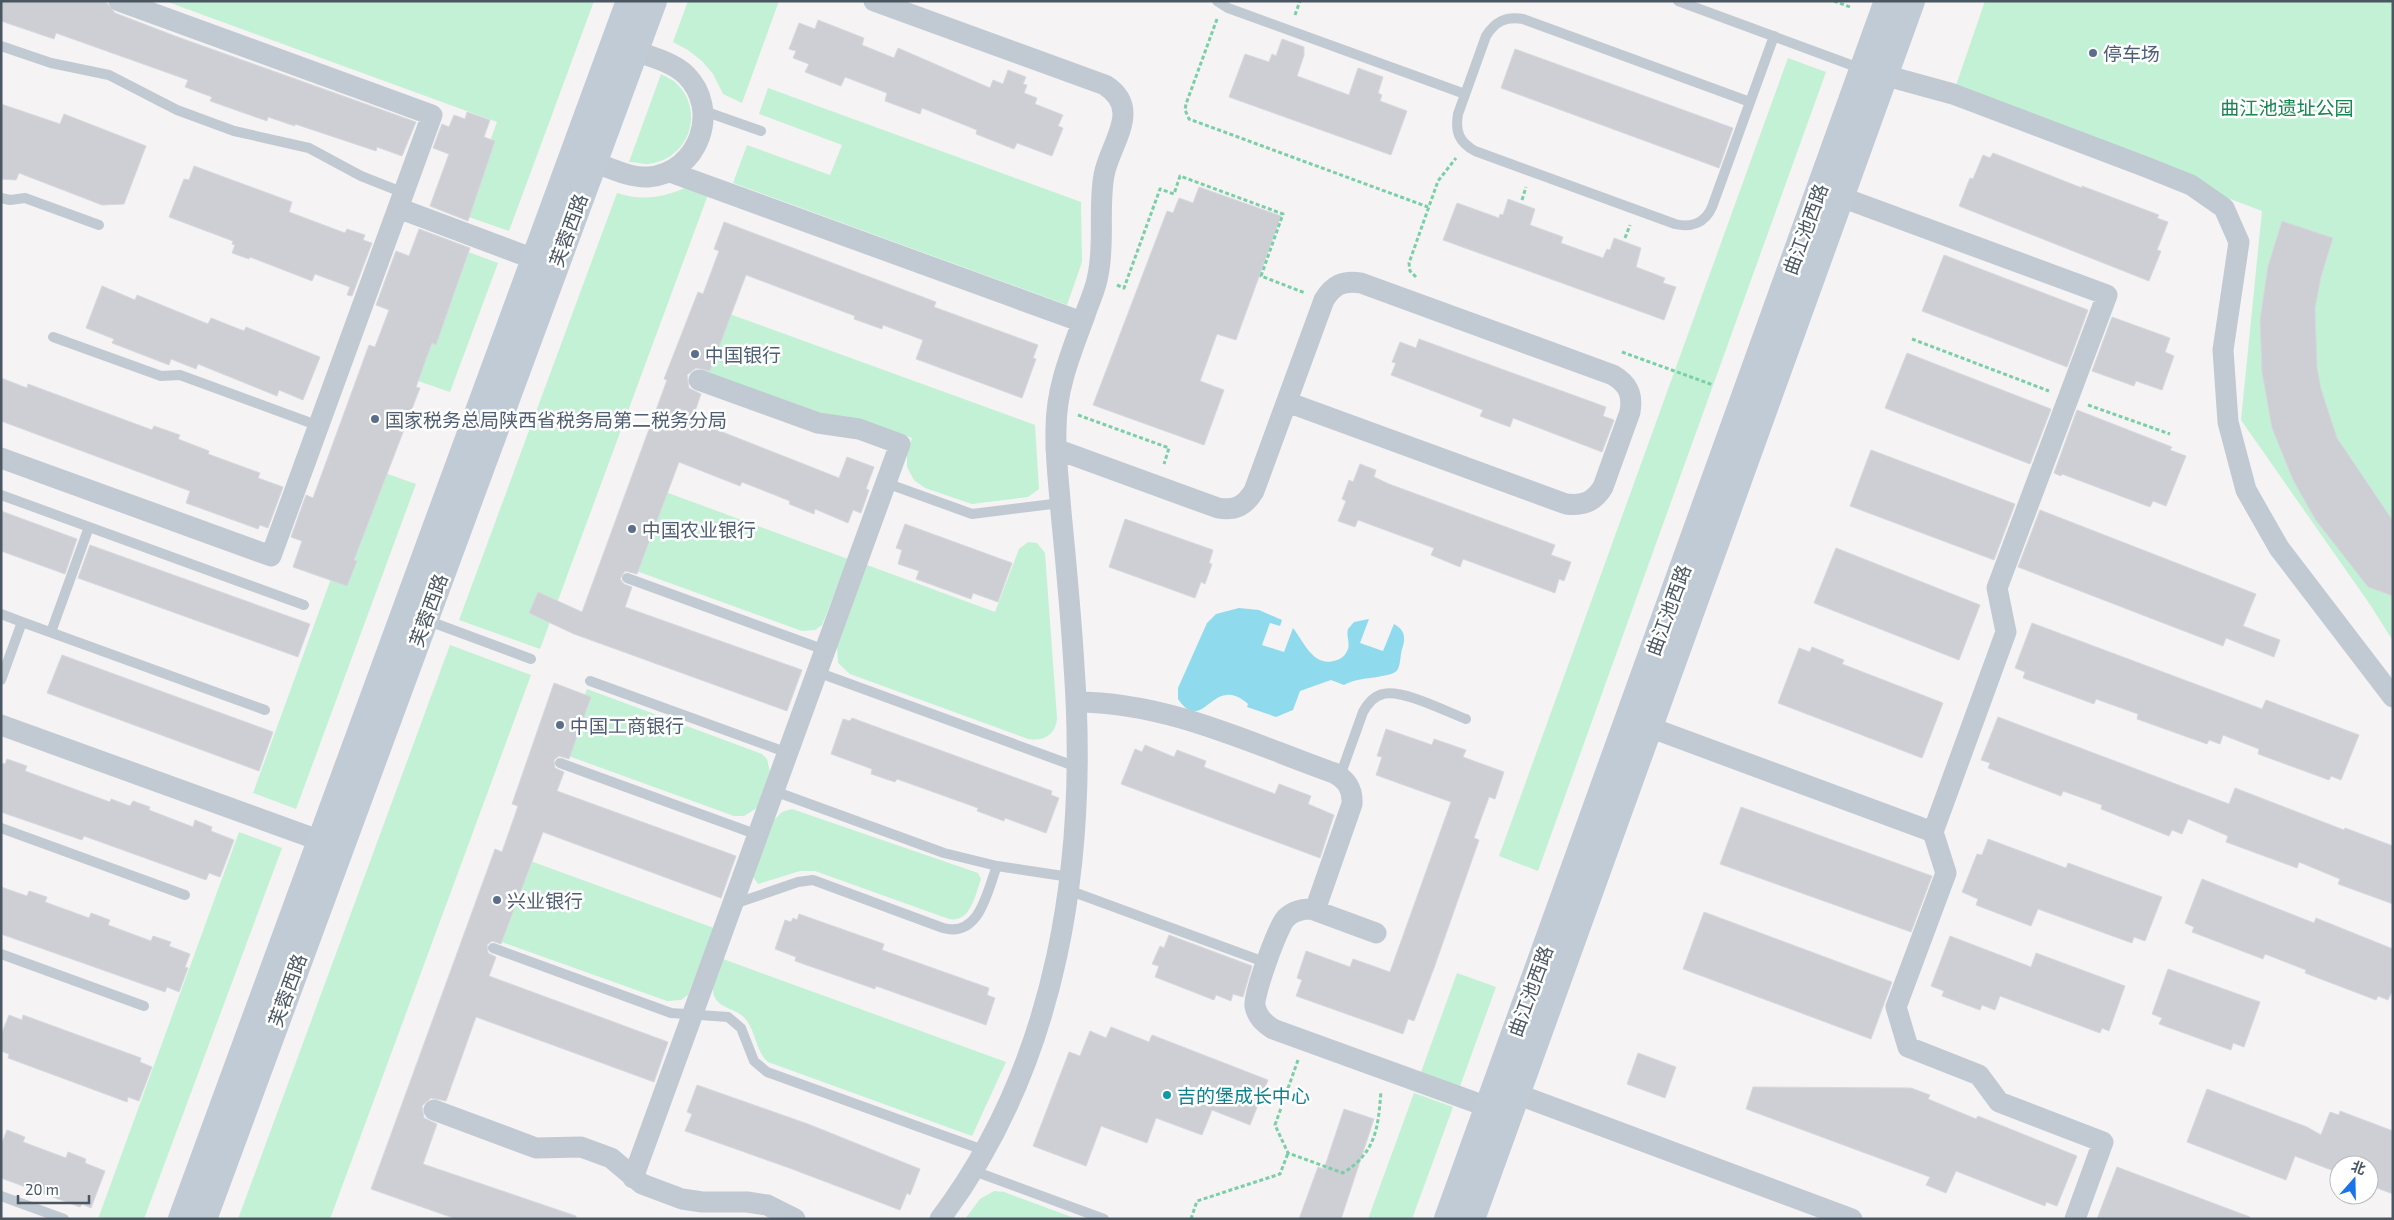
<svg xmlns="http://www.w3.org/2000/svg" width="2394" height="1220" font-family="'Exo 2','Noto Sans SC',sans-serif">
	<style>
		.green { fill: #c3f1d5 }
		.water { fill: #90daee }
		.building { fill: #cdcfd5; stroke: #d7d9de }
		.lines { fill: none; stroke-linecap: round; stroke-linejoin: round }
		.path { stroke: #7ad0a6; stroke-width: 3; stroke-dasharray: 4 2.5; stroke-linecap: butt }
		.lane { stroke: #c1cad2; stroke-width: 10 }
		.street { stroke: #c1cad2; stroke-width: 21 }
		.secondary { stroke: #c1cbd6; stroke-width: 28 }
		.service-dot { fill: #5c6f8a; stroke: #fff; stroke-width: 2 }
		.culture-dot { fill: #0f9aa8; stroke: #fff; stroke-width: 2 }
		.labels { text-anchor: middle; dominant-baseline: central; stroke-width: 5; stroke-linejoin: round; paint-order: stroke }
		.service-label { font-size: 19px; fill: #4e5e75; stroke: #fff; text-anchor: start }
		.park-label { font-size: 19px; fill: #17864f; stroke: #fff }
		.street-label { font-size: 19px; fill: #4a5661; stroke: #fff }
		.culture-label { font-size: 19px; fill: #0d838f; stroke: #fff; text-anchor: start }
	</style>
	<rect width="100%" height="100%" fill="#f5f3f3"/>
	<!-- green -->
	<path class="green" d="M 165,1 L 594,1 L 509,231 L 463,215 L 497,122 Z
		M 688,1 L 779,1 L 742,103 L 723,94 L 713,74 L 702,61 L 688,50 L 673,42 Z
		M 1985,1 L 2393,1 L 2393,641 L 2371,606 L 2241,420 L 2262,211 L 1953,94 Z
		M 1788,58 L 1826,72 L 1538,871 L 1499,856 Z
		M 661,74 C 666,77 674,80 678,85 C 705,113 688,160 648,164 C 642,164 635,162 629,162 Z
		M 768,88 L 1081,202 L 1082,262 L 1067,305 L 733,183 L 747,145 L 830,175 L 842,145 L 759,114 Z
		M 687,187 L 709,192 L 540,649 L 459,620 L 617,193 C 642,201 663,198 687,187 Z
		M 452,246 L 498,263 L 450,392 L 418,381 L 385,473 L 416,484 L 296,809 L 253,793 Z
		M 724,312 L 1035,425 L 1039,489 L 1028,497 L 972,504 L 925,488 L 914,480 L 907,467 L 907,453 L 912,438 L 859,419 L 829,416 L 703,371 Z
		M 660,490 L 848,559 L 822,625 L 815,630 L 802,631 L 631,569 Z
		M 1028,542 L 1037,543 L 1045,553 L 1057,718 C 1056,734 1044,742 1028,739 L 850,674 L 838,663 L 837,646 L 867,565 L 995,612 L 1019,549 Z
		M 450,645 L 531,675 L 330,1219 L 238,1219 Z
		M 587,689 L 762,754 L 767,759 L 770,772 L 757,808 L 744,816 L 734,816 L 563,754 Z
		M 792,809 L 978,873 L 981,879 C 975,895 971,923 949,919 L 815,871 L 800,871 L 758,884 L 753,877 L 774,820 L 782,812 Z
		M 239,832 L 282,848 L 144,1219 L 98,1219 Z
		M 525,859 L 714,928 L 688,995 L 681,1000 L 667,1001 L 496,940 Z
		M 723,959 L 1006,1062 L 972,1136 L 768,1062 C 756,1052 756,1033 747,1021 C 739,1008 720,1010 714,996 C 710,985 720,969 723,959 Z
		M 1457,973 L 1496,987 L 1459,1089 L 1420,1075 Z
		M 1414,1093 L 1453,1107 L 1412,1219 L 1368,1219 Z
		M 994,1191 L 1004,1192 L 1077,1219 L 965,1219 L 980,1199 Z"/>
	<!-- water -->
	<path class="water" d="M 1239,608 L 1259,610 L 1282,620 L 1280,626 L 1270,623 L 1262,645 L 1284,652 L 1293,628 C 1304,642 1314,669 1337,660 C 1343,658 1346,654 1348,649 C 1350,642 1346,636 1348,629 L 1354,622 L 1369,619 L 1360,643 L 1383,651 L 1394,624 C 1403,629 1406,635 1403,646 C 1400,653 1401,662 1398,669 C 1393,679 1358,676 1344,685 L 1331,680 L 1300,691 L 1293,710 L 1276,717 L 1247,707 L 1248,704 C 1212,672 1204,737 1178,699 L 1178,688 L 1207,623 L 1216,614 Z"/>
	<!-- building -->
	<path class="building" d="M 1,1 L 101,1 L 107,3 L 115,13 L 175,36 L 416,122 L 402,156 L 377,147 L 376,151 L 295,124 L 295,126 L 268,117 L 267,121 L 210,101 L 212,97 L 185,87 L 188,80 L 56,33 L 54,39 L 1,21 Z
		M 818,20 L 864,38 L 862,45 L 894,58 L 898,48 L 990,88 L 993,80 L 1003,84 L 1008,70 L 1026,77 L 1023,84 L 1027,85 L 1024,93 L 1037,98 L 1035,104 L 1063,115 L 1058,126 L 1063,128 L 1052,156 L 1017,143 L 1014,149 L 976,134 L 977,130 L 922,108 L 920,114 L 885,101 L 887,93 L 845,77 L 841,86 L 805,72 L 809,64 L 793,58 L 796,51 L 789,49 L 799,23 L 815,29 Z
		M 1282,39 L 1304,47 L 1304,55 L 1297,76 L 1349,95 L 1358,68 L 1383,77 L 1378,93 L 1382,95 L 1380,101 L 1407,111 L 1391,155 L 1229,97 L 1245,54 L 1269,62 L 1272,54 L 1276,56 Z
		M 1515,49 L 1733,128 L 1719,168 L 1501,88 Z
		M 1,104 L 60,124 L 64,114 L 146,146 L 124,204 L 102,205 L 19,173 L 16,180 L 1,179 Z
		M 467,112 L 490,120 L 484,137 L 495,141 L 468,221 L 430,206 L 449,154 L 433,148 L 442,124 L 449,127 L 454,115 L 465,119 Z
		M 1993,153 L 2082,188 L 2082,186 L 2159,215 L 2157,218 L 2168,222 L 2157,250 L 2161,251 L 2149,281 L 1959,206 L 1970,178 L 1973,179 L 1983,155 L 1990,158 Z
		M 194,166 L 292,202 L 289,212 L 345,233 L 347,229 L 365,235 L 363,240 L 372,243 L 352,296 L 347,295 L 350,287 L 315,274 L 312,281 L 250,257 L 249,259 L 232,253 L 235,245 L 232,244 L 233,241 L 169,217 L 184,179 L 189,180 Z
		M 1199,187 L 1281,216 L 1236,340 L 1217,334 L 1200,381 L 1224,390 L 1204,445 L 1093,405 L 1167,211 L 1173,213 L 1179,198 L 1193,203 Z
		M 1508,199 L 1535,209 L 1530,225 L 1563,237 L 1561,243 L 1603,258 L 1607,249 L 1610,250 L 1614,238 L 1641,248 L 1636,267 L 1665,278 L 1663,283 L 1676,287 L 1664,320 L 1443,240 L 1457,203 L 1499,218 L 1500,214 L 1503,215 Z
		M 2282,221 L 2333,238 L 2321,277 L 2315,308 L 2317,367 L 2321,389 L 2337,438 L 2393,521 L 2393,596 L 2368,587 L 2315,519 L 2293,480 L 2272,428 L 2262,372 L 2260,320 L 2268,266 Z
		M 724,222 L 936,302 L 934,307 L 1038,345 L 1033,358 L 1036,359 L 1022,398 L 916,359 L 923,340 L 883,325 L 882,329 L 854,319 L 855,316 L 746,275 L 710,371 L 696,368 L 687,375 L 689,388 L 701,394 L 692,420 L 839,478 L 847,457 L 874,467 L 866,489 L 869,490 L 861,513 L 853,510 L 848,523 L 815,509 L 814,514 L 789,504 L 790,501 L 742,482 L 740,486 L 679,462 L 637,574 L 625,571 L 620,579 L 624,584 L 632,587 L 625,607 L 802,670 L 787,711 L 574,634 L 529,613 L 538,592 L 582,612 L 667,380 L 664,379 L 698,292 L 703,294 L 719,251 L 714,249 Z
		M 419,229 L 470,248 L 436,345 L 432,343 L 416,387 L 420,388 L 354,560 L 357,561 L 347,586 L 293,567 L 302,541 L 291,537 L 306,495 L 313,498 L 369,345 L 375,347 L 389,310 L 376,305 L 396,251 L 409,256 Z
		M 1944,255 L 2088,310 L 2067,367 L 1922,311 Z
		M 102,286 L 135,300 L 137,295 L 208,324 L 211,318 L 244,331 L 246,327 L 320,357 L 303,400 L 279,390 L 277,396 L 198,364 L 196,369 L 171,359 L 169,365 L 112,343 L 114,339 L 86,328 Z
		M 2112,317 L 2170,338 L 2165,352 L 2174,356 L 2162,390 L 2136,381 L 2134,386 L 2092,371 Z
		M 1419,339 L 1606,407 L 1603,416 L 1614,420 L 1602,452 L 1513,418 L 1510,427 L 1480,416 L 1483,410 L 1391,375 L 1396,363 L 1392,362 L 1400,342 L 1416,348 Z
		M 1907,353 L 2051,409 L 2030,464 L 1885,408 Z
		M 1,378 L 27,388 L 28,384 L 152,430 L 154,426 L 180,435 L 178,439 L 209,451 L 208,454 L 260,473 L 258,478 L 283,487 L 268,528 L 260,525 L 258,529 L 186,503 L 190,491 L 1,421 Z
		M 2077,410 L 2172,447 L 2170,450 L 2186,456 L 2166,506 L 2153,501 L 2150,507 L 2062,474 L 2061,476 L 2054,473 Z
		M 1871,450 L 2015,504 L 1994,560 L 1850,506 Z
		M 1360,464 L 1376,470 L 1374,477 L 1389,484 L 1555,545 L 1551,555 L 1571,562 L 1564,581 L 1559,579 L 1555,593 L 1463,559 L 1460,567 L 1431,555 L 1434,548 L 1358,520 L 1355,527 L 1338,521 L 1346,501 L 1342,499 L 1349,480 L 1353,482 Z
		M 2040,510 L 2256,594 L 2243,626 L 2280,640 L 2274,657 L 2226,638 L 2223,646 L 2018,567 Z
		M 1,511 L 77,539 L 65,574 L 1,551 Z
		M 1125,519 L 1213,550 L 1209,563 L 1212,564 L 1205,584 L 1201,582 L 1195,598 L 1109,567 Z
		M 905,524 L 1012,563 L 998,602 L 973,593 L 971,599 L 916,579 L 919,571 L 898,564 L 902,550 L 896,548 Z
		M 90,545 L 310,624 L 298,657 L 78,578 Z
		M 1836,548 L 1980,605 L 1959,660 L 1814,603 Z
		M 2032,623 L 2262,709 L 2266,700 L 2359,735 L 2341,780 L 2331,776 L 2329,780 L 2258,754 L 2259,749 L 2223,735 L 2220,744 L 2209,740 L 2207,744 L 2137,719 L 2138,714 L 2096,699 L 2094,704 L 2023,678 L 2025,672 L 2015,668 Z
		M 1812,647 L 1844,660 L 1842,664 L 1943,703 L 1922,758 L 1778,703 L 1799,648 L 1810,652 Z
		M 62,655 L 273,732 L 259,771 L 47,693 Z
		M 554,683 L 591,697 L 569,759 L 559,756 L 554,760 L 555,768 L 564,772 L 557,791 L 736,856 L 721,898 L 543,832 L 501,944 L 492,941 L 487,945 L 488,953 L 496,957 L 489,976 L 668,1042 L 654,1082 L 476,1017 L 446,1101 L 431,1098 L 422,1106 L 424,1118 L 437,1124 L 423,1164 L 576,1216 L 576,1219 L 456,1219 L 371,1189 L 495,849 L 502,852 L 518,806 L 512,804 Z
		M 1998,717 L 2229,804 L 2235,788 L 2344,830 L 2345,828 L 2393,846 L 2393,904 L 2338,884 L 2340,879 L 2299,862 L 2297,868 L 2226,842 L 2228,836 L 2188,819 L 2182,834 L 2172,830 L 2169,836 L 2101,809 L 2102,805 L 2063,791 L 2061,796 L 1988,768 L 1990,763 L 1981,760 Z
		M 852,718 L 1052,791 L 1051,795 L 1059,798 L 1046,833 L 1005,818 L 1004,821 L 977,811 L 978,808 L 897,779 L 895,782 L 871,774 L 872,769 L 831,754 L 843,719 L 850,721 Z
		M 1386,729 L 1432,745 L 1434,739 L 1466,750 L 1463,757 L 1504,772 L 1495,799 L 1489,797 L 1474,838 L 1479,840 L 1434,968 L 1414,1021 L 1408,1019 L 1403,1034 L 1296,996 L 1302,980 L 1297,978 L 1306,951 L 1350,967 L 1353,959 L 1390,972 L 1451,802 L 1376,775 L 1382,757 L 1377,756 Z
		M 1145,745 L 1174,757 L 1177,750 L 1206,761 L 1204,767 L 1275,794 L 1279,784 L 1311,796 L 1308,804 L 1334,815 L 1320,858 L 1121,784 L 1135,749 L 1142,752 Z
		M 7,759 L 27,766 L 25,771 L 110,802 L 111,799 L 130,806 L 133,801 L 150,807 L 149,810 L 193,827 L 195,820 L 212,827 L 211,831 L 234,840 L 220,877 L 209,873 L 206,880 L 84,836 L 82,840 L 1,812 L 1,763 L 5,764 Z
		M 1741,807 L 1932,876 L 1911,932 L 1720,864 Z
		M 1988,839 L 2066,868 L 2068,863 L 2162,897 L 2145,941 L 2134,937 L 2132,943 L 2038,909 L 2031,926 L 1976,905 L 1978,899 L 1962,892 L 1977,854 L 1982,855 Z
		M 2202,879 L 2314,923 L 2316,918 L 2393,949 L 2393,989 L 2388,1000 L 2378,996 L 2376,1000 L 2305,973 L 2306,970 L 2265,954 L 2263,959 L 2192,932 L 2194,927 L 2185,923 Z
		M 1,887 L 27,896 L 29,891 L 47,897 L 45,902 L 89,918 L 91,913 L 110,920 L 108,925 L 151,941 L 153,936 L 171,942 L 169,946 L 190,954 L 185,967 L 188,968 L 179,992 L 167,987 L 165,992 L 1,934 Z
		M 1704,912 L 1892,982 L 1871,1039 L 1683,969 Z
		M 799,914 L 884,944 L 882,950 L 989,988 L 987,995 L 995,998 L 986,1025 L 876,986 L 875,989 L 795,961 L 796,957 L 775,949 L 785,920 L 791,922 L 793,918 L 797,920 Z
		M 1169,935 L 1252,966 L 1243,997 L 1233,994 L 1231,1001 L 1216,995 L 1214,1000 L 1155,977 L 1159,966 L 1152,964 L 1160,946 L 1164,948 Z
		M 1950,936 L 2031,967 L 2036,953 L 2125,986 L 2109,1031 L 2102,1028 L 2100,1033 L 2000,996 L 1995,1010 L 1982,1005 L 1980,1010 L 1942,996 L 1944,991 L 1931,986 Z
		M 2168,969 L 2260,1002 L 2244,1047 L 2233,1043 L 2231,1050 L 2159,1024 L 2162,1018 L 2152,1014 Z
		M 9,1015 L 22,1020 L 23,1015 L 141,1058 L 140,1062 L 152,1067 L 139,1101 L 128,1097 L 127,1102 L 8,1058 L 9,1054 L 1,1051 L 1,1035 Z
		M 1111,1027 L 1149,1042 L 1152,1035 L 1268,1080 L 1250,1125 L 1212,1110 L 1202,1135 L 1156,1118 L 1147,1143 L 1101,1126 L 1086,1166 L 1033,1146 L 1069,1052 L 1080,1056 L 1090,1031 L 1106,1038 Z
		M 1638,1053 L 1676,1067 L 1665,1098 L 1627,1084 Z
		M 697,1085 L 808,1124 L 920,1169 L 910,1195 L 907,1193 L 900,1210 L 792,1169 L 685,1131 L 692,1114 L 687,1112 Z
		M 1753,1087 L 1911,1088 L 1930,1095 L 1928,1099 L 1976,1119 L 1978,1116 L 2077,1156 L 2057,1206 L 2046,1202 L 2045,1206 L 1956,1171 L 1946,1193 L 1926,1185 L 1930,1177 L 1746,1109 Z
		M 2207,1089 L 2307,1127 L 2321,1135 L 2330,1112 L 2339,1115 L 2340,1111 L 2393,1131 L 2393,1194 L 2369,1185 L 2369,1165 L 2339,1165 L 2339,1173 L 2295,1156 L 2286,1180 L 2187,1142 Z
		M 1344,1109 L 1374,1119 L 1341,1219 L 1299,1219 L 1318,1167 L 1324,1169 Z
		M 7,1130 L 25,1137 L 23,1142 L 66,1158 L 68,1152 L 86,1159 L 85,1163 L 105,1171 L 91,1208 L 82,1204 L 80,1207 L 1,1178 L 1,1145 Z
		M 2117,1167 L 2250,1217 L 2250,1219 L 2097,1219 Z"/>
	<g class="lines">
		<!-- path -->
		<path class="path" d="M 1834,1 L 1850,7
			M 1295,15 L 1300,1
			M 1217,19 L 1186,104 L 1185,110 L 1189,119 L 1428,207
			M 1522,200 L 1526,187
			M 1625,238 L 1630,225
			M 1416,277 L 1410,271 L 1409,263 L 1438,181 L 1456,158
			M 1117,285 L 1124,288 L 1160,189 L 1174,194 L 1180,176 L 1283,214 L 1261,276 L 1305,293
			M 1912,339 L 2049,391
			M 1622,352 L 1713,385
			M 2088,405 L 2170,434
			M 1078,415 L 1169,448 L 1164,464
			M 1298,1060 L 1275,1125 L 1288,1153 L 1343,1173 C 1376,1152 1378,1129 1381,1091
			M 1191,1219 L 1197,1201 L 1280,1174 L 1288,1153"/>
		<!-- lane -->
		<path class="lane" d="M 1217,1 L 1228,8 L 1465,94
			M 1678,1 L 1862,69
			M 1,46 L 51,63 L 109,75 L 177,110 L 234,131 L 309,148 L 361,176 L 404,193
			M 1750,102 L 1523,19 C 1505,16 1495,22 1486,36 L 1458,114 C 1455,132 1459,142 1475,151 L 1675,224 C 1691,228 1705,223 1712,207 L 1774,36
			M 704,111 L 761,131
			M 1,198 L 10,200 L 25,198 L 99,225
			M 53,337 L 161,376 L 180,375 L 319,426
			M 886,483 L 972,514 L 1061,503
			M 1,495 L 304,605
			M 627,578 L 825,650
			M 1,614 L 22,622 L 1,680
			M 426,620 L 531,659
			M 22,622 L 265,710
			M 51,632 L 89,527
			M 817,672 L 1077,767
			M 590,681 L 788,753
			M 560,763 L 758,835
			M 1340,776 L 1363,712 C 1368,703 1374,696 1383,694 C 1403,689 1447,712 1466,719
			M 774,791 L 944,853 L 997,866 L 1070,877
			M 1,828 L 185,895
			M 1068,890 L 1267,963
			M 734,904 L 798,882 L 813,880 L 943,928 C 980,938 987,891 997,866
			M 493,948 L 671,1013 L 728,1017 L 741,1028 L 754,1061 L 767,1072 L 986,1151
			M 1,954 L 144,1006
			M 974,1171 L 1104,1219
			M 1,1196 L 64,1219"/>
		<!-- street -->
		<path class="street" d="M 874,1 L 1105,85 C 1143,109 1110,143 1104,175 C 1098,208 1105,242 1098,275 C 1096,289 1089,302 1085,315 C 1071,353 1056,388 1056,429 C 1055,456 1059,484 1061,512 C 1066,563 1071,614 1074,666 C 1088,859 1059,1061 940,1219
			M 1869,71 L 1953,94 L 2146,167 L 2191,185 L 2224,208 L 2239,242 L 2223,350 L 2228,422 L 2246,490 L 2279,548 L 2393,697
			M 593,162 C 610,168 630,178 648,177 C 699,173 721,110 686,75 C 673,62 651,57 635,51
			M 670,172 L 1082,322
			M 1841,197 L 2107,295 L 1997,588 L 2006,632 L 1933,832 L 1946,873 L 1896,1007 L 1908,1047 L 1979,1075 L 1999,1102 L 2103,1142 L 2075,1219
			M 398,208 L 534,259
			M 1056,449 L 1218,508 C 1235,511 1245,506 1254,491 L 1324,300 C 1333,285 1343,280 1361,283 L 1613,375 C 1628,384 1633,394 1630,412 L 1603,487 C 1594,502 1583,506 1566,504 L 1287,402
			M 1,458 L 271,556 L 432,115 L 119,1
			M 1076,702 C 1167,702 1250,743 1334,773 C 1347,780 1353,789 1352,804 L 1315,910
			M 1,725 L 335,846
			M 1649,727 L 1933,832
			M 1376,933 L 1311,909 C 1302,909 1293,911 1286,918 C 1278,926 1253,995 1255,1006 C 1257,1017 1264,1023 1273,1029 L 1488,1107
			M 1503,1089 L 1852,1219
			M 434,1110 L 536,1148 L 581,1147 L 611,1158 L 642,1184 L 682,1199 L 702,1202 L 747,1202 L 767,1205 L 795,1219
			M 633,1178 L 900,444 L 859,429 L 818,423 L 699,380"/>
		<!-- secondary -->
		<path class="secondary" d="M 182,1219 L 630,1
			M 203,1219 L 653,1
			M 1448,1219 L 1888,1
			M 1471,1219 L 1911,1"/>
	</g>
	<!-- markers -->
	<g class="service-dot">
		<circle cx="2093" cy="53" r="5"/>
		<circle cx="695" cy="354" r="5"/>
		<circle cx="375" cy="419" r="5"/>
		<circle cx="632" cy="529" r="5"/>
		<circle cx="560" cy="725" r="5"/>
		<circle cx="497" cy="900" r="5"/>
	</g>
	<circle class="culture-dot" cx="1167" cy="1095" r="5"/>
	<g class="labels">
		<!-- service labels -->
		<g class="service-label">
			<text x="2103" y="53">停车场</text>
			<text x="705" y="354">中国银行</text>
			<text x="385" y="419">国家税务总局陕西省税务局第二税务分局</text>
			<text x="642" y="529">中国农业银行</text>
			<text x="570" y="725">中国工商银行</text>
			<text x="507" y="900">兴业银行</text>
		</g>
		<!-- park labels -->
		<g class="park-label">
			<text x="2287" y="107">曲江池遗址公园</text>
		</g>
		<!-- street labels -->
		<g class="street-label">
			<text transform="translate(1805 229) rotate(-70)">曲江池西路</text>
			<text transform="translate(568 230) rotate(-70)">芙蓉西路</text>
			<text transform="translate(428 610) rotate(-70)">芙蓉西路</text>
			<text transform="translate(1668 610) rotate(-70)">曲江池西路</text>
			<text transform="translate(287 990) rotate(-70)">芙蓉西路</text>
			<text transform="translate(1530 991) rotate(-70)">曲江池西路</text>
		</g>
		<!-- culture labels -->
		<g class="culture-label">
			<text x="1177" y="1095">吉的堡成长中心</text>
		</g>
	</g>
	<!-- border -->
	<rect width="2394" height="1220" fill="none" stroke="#4a5661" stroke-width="5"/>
	<!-- north arrow -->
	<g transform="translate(2354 1180) rotate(20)"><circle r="24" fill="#ffffff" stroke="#b7bbc0"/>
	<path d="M0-4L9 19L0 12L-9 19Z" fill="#1a73e8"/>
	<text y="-8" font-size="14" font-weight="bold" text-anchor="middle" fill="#4a5661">北</text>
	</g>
	<!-- scale -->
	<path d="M18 1195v8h71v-8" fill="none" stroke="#4a5661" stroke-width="2.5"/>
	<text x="25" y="1195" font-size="15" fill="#4a5661" stroke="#ffffff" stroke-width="4" paint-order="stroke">20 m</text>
</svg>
